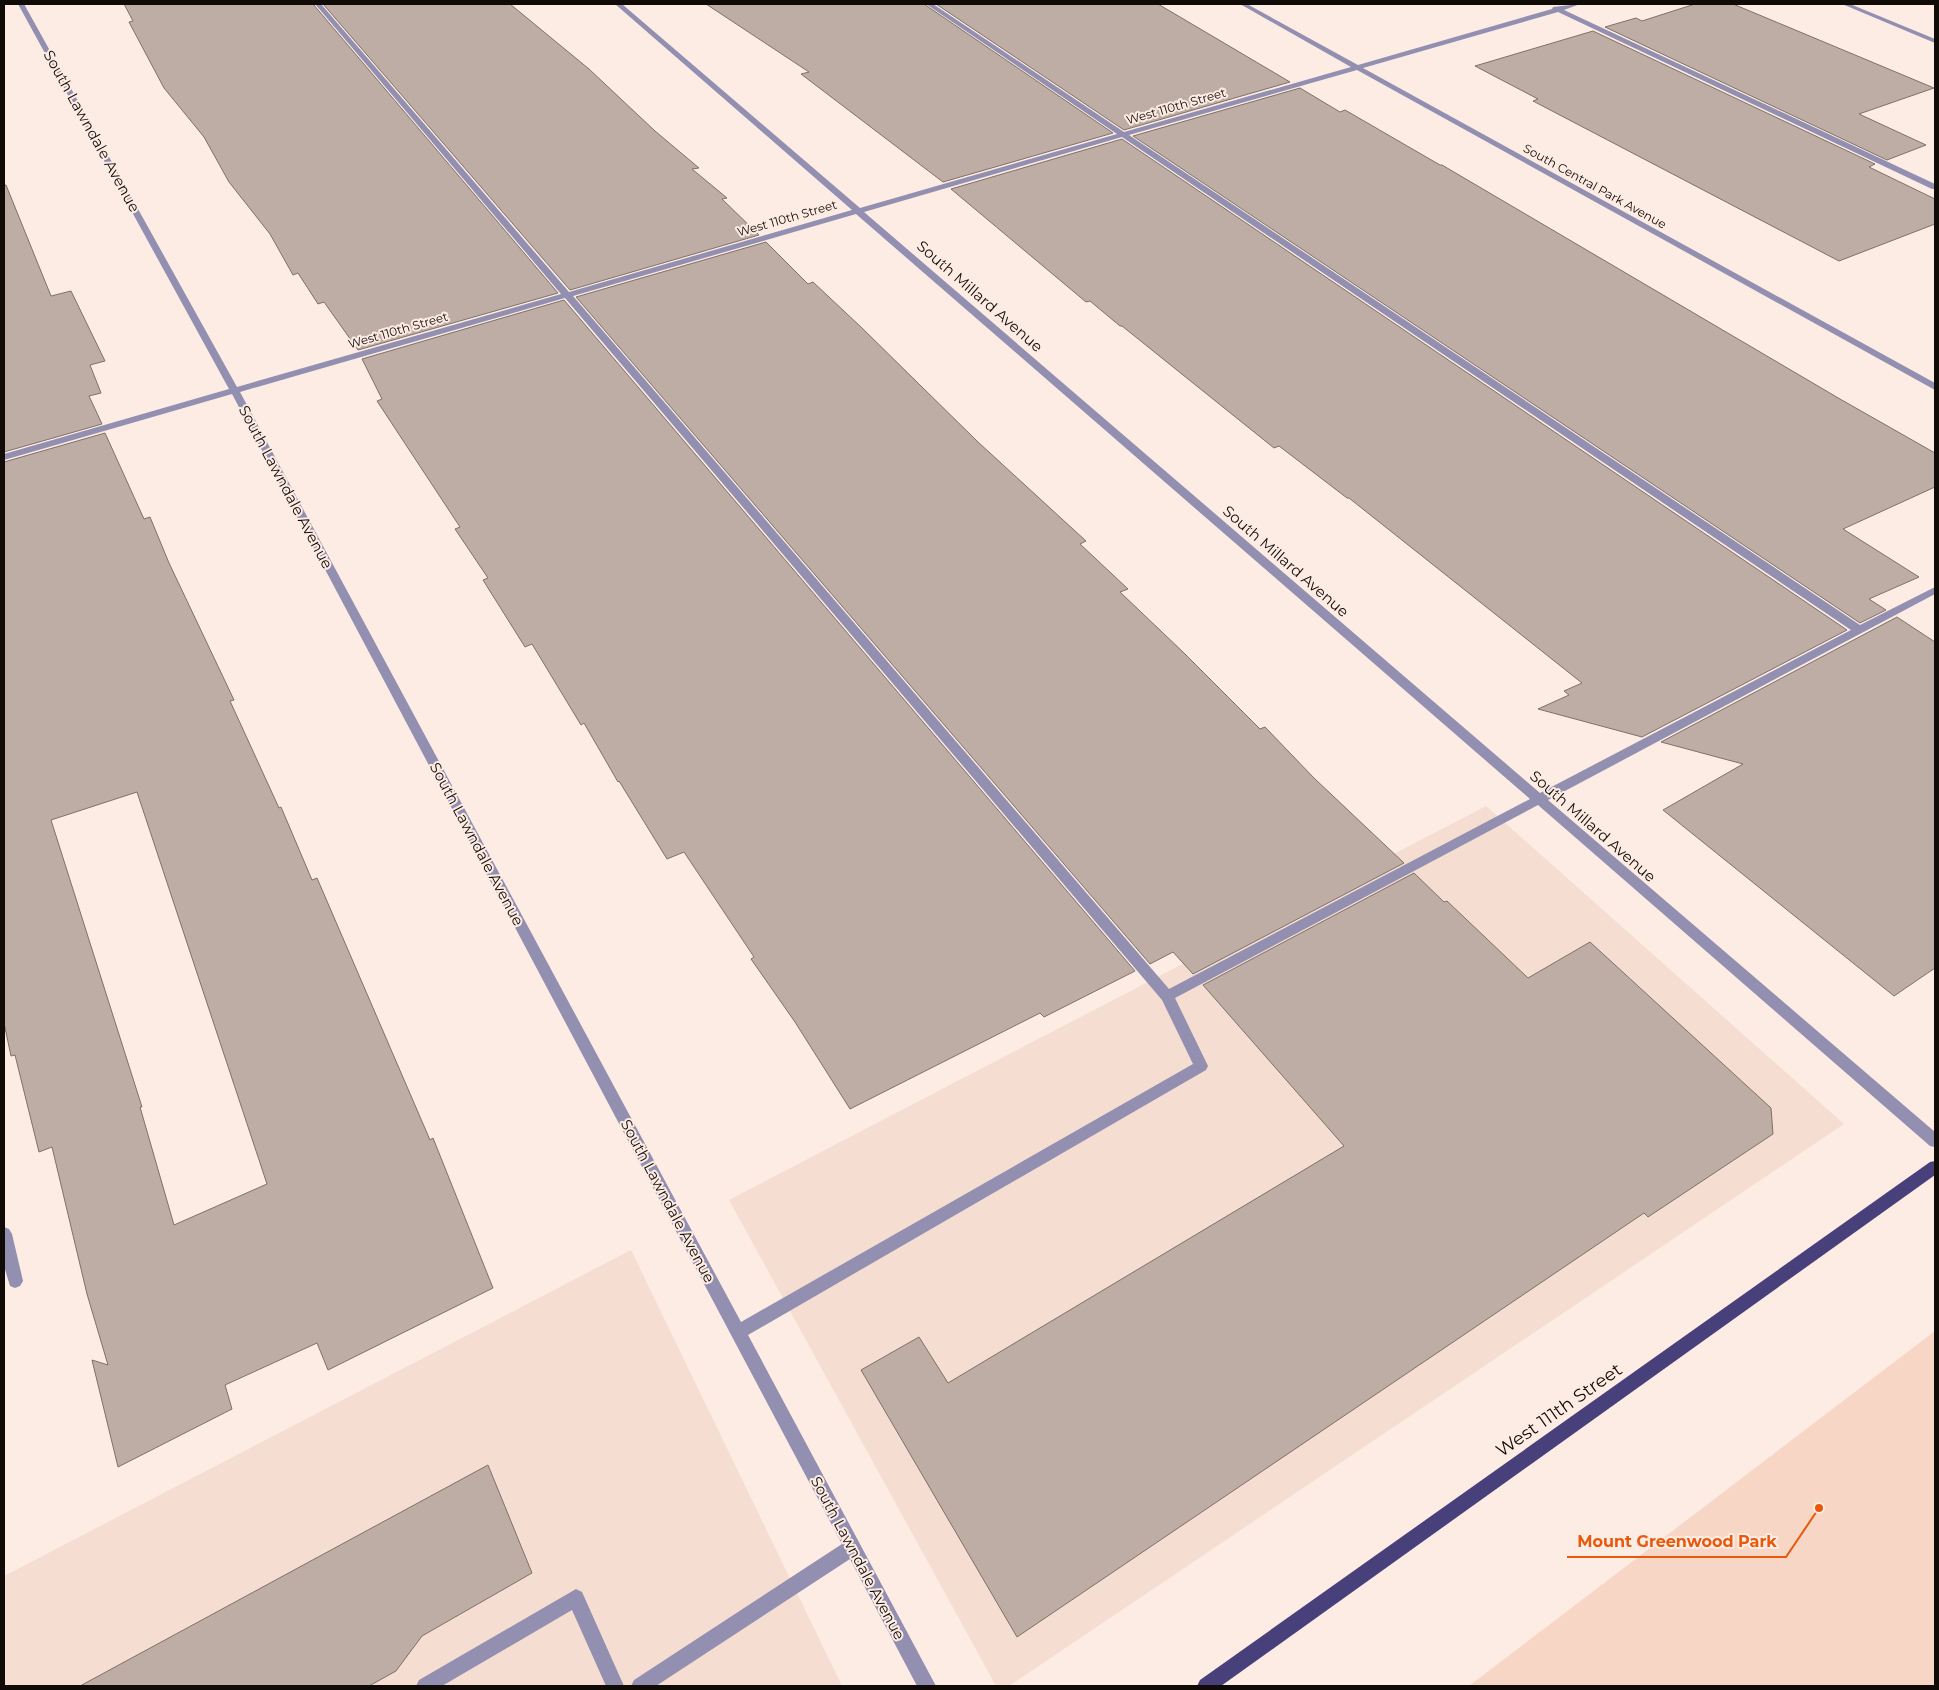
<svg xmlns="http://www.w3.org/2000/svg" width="1939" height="1690" font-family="Montserrat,sans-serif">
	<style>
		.built { fill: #f5ddd1 }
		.green { fill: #f7d6c5 }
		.building { fill: #bdada4; stroke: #7f7068; fill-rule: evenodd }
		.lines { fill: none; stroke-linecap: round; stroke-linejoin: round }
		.minor { fill: #928fb1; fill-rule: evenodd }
		.major { fill: #48407a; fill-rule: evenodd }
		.labels { text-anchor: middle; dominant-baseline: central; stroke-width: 4; stroke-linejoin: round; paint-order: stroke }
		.far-street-label { font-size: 12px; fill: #110b08; stroke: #fdece3 }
		.street-label { font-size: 15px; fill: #110b08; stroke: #fdece3 }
		.near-street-label { font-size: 18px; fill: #110b08; stroke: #fdece3 }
		.leader { fill: none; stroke: #e8590c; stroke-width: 2 }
		.callout-dot { fill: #e8590c; stroke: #fdece3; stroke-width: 2 }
		.callout-label { font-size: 16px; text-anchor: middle; font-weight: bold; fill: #e8590c; stroke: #fdece3; stroke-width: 4; stroke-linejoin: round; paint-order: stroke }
	</style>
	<rect width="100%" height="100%" fill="#fdece3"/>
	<!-- built -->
	<path class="built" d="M 1486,806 L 1844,1124 L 1009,1686 L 996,1686 L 729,1200 Z
		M 631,1250 L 842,1686 L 4,1686 L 4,1576 Z"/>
	<!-- green -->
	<path class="green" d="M 1935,1331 L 1935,1686 L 1469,1686 Z"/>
	<!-- building -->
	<path class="building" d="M 124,4 L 313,4 L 558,293 L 358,350 L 324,302 L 318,304 L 298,273 L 293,275 L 270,234 L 229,182 L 204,137 L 164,88 L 129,22 L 133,21 Z
		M 323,4 L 510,4 L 589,69 L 655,131 L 699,168 L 692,169 L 727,198 L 722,199 L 759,235 L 570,290 Z
		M 706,4 L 924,4 L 1113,133 L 943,182 L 801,74 L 809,72 Z
		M 936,4 L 1158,4 L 1290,82 L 1124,130 Z
		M 1695,4 L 1733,4 L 1934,88 L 1859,114 L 1926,145 L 1887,160 L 1605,27 L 1636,18 L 1642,21 Z
		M 1593,31 L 1875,164 L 1869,167 L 1935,199 L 1935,224 L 1839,261 L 1533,101 L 1538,99 L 1475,66 Z
		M 1300,88 L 1340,112 L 1345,110 L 1440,165 L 1442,165 L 1840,399 L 1935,453 L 1935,487 L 1843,529 L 1919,577 L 1869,599 L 1886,610 L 1860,623 L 1133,136 Z
		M 1122,139 L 1847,630 L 1642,737 L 1538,709 L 1569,695 L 1564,691 L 1582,683 L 1349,498 L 1347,498 L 1279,446 L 1274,448 L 1122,326 L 1120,326 L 1090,301 L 1086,302 L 951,189 Z
		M 4,185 L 6,185 L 51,296 L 71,291 L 105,361 L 90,365 L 101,393 L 89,396 L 102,424 L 4,452 Z
		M 766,242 L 808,284 L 813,282 L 862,328 L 978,442 L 1086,541 L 1080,544 L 1128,589 L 1120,592 L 1184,653 L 1260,729 L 1265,727 L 1314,778 L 1404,863 L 1193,974 L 1173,952 L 1150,964 L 576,297 Z
		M 564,300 L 1135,971 L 1044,1017 L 1040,1013 L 850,1109 L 795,1022 L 751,959 L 754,957 L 684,852 L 667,859 L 619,781 L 618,782 L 584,723 L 581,725 L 532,644 L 525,647 L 483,580 L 488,578 L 455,529 L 460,527 L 377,401 L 382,399 L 362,359 Z
		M 105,433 L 144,519 L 150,517 L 169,563 L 234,700 L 230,701 L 279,808 L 281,807 L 312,880 L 317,878 L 430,1140 L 433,1138 L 493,1288 L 328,1370 L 317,1343 L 225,1385 L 232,1409 L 118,1467 L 92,1360 L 108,1365 L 87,1294 L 52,1147 L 39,1152 L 15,1055 L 11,1056 L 4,1023 L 4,462 ZM 137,792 L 267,1184 L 174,1225 L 140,1107 L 142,1107 L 51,820 Z
		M 1897,617 L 1935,642 L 1935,968 L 1894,996 L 1663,810 L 1743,764 L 1661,742 Z
		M 1414,873 L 1444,902 L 1447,901 L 1528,978 L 1590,942 L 1771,1108 L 1773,1134 L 1648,1217 L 1644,1213 L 1017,1637 L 861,1370 L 919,1337 L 948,1383 L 1344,1146 L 1203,985 Z
		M 488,1465 L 532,1573 L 422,1636 L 396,1671 L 369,1686 L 80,1686 Z"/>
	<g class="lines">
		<!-- minor -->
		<path class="minor" d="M 18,4 L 24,4 L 237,387 L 561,294 L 315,4 L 321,4 L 569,292 L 852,210 L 615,4 L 622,4 L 860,208 L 1117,134 L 926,4 L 933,4 L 1124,132 L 1351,67 L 1240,4 L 1247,4 L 1358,65 L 1552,9 L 1553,7 L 1580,4 L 1564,10 L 1935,184 L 1935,189 L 1932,189 L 1558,12 L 1363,68 L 1935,383 L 1935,390 L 1357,70 L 1129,135 L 1860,625 L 1935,587 L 1935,594 L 1548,800 L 1935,1132 L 1935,1147 L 1930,1146 L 1538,805 L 1175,998 L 1208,1066 L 1206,1070 L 748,1335 L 936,1686 L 917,1686 L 850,1559 L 656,1686 L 631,1686 L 634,1680 L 842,1544 L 232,394 L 4,460 L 4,454 L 229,389 ZM 1122,137 L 1851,630 L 1540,793 L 864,212 ZM 856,214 L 1530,799 L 1169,989 L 573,296 ZM 565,298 L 1162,1000 L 1193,1064 L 741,1322 L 240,392 Z
			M 1842,4 L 1850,4 L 1935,39 L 1935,43 Z
			M 4,1227 L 9,1229 L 12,1234 L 23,1281 L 20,1286 L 15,1288 L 10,1286 L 4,1266 Z
			M 576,1589 L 582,1592 L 624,1686 L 606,1686 L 572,1610 L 442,1686 L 416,1686 L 419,1680 Z"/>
		<!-- major -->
		<path class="major" d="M 1935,1161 L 1935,1175 L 1221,1686 L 1197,1686 L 1200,1680 L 1930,1162 Z"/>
	</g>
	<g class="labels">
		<!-- far-street labels -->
		<g class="far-street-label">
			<text transform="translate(1176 106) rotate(-16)">West 110th Street</text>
			<text transform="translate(1595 186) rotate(29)">South Central Park Avenue</text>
			<text transform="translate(787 218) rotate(-16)">West 110th Street</text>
			<text transform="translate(398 330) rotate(-16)">West 110th Street</text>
		</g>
		<!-- street labels -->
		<g class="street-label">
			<text transform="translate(92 131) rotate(61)">South Lawndale Avenue</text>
			<text transform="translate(980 296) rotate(41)">South Millard Avenue</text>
			<text transform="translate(286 487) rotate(62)">South Lawndale Avenue</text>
			<text transform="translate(1286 561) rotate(41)">South Millard Avenue</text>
			<text transform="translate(1593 826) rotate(41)">South Millard Avenue</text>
			<text transform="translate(477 844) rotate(62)">South Lawndale Avenue</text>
			<text transform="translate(668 1201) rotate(62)">South Lawndale Avenue</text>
			<text transform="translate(858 1558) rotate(62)">South Lawndale Avenue</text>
		</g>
		<!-- near-street labels -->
		<g class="near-street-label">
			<text transform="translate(1559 1410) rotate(-35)">West 111th Street</text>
		</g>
	</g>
	<!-- callouts -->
	<path class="leader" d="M1819 1508L1786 1557H1567"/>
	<circle class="callout-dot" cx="1819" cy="1508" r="5"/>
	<g class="callout-label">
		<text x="1677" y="1547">Mount Greenwood Park</text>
	</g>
	<!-- border -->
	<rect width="1939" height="1690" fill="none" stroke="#110b08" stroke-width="10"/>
</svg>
